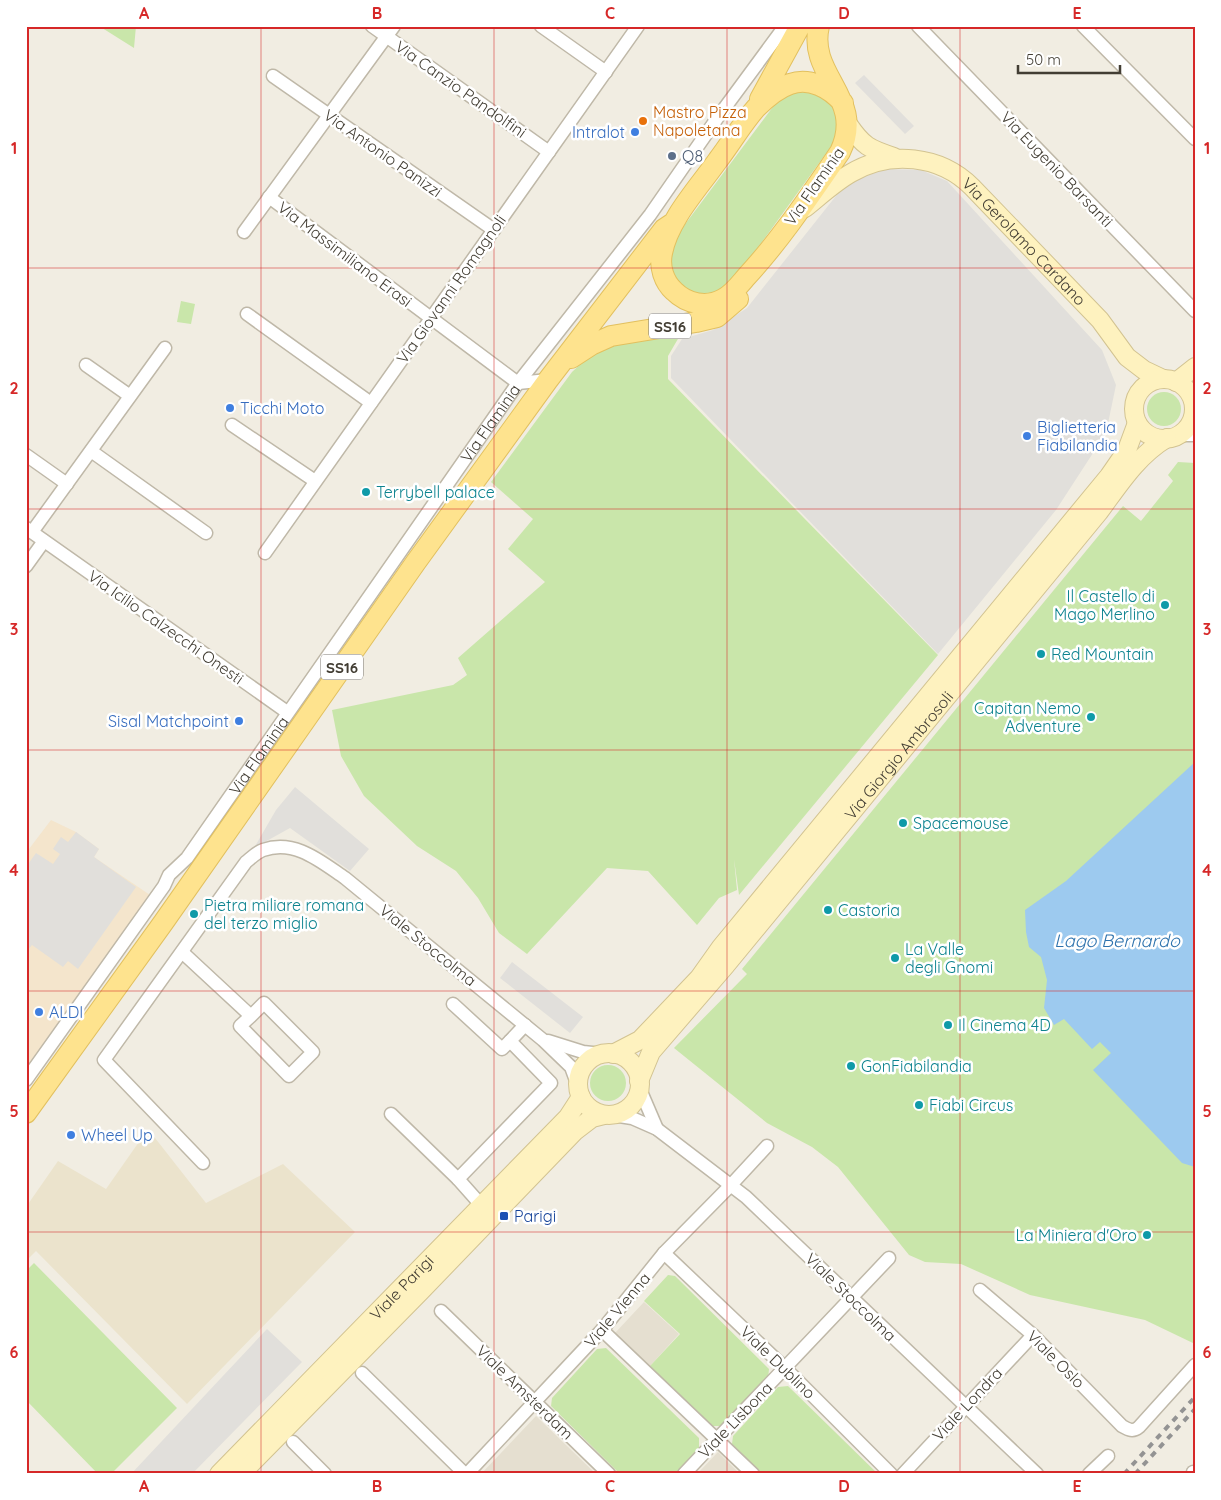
<svg xmlns="http://www.w3.org/2000/svg" width="1221" height="1500" font-family="Quicksand,sans-serif">
	<style>
		.residential { fill: #e5dfd0 }
		.commercial { fill: #f4e5cc }
		.education { fill: #ebe3cc }
		.green { fill: #c9e6aa }
		.parking { fill: #e1dfdb }
		.water { fill: #9dcaef }
		.lines { fill: none; stroke-linecap: round; stroke-linejoin: round }
		.street-casing { stroke: #bfb8a8; stroke-width: 15 }
		.secondary-casing { stroke: #d2c391; stroke-width: 20 }
		.primary-casing { stroke: #e2c05f; stroke-width: 22 }
		.street { stroke: #fff; stroke-width: 12 }
		.secondary { stroke: #fef2bf; stroke-width: 18 }
		.primary { stroke: #fee38e; stroke-width: 20 }
		.rail { stroke: #939393; stroke-width: 4; stroke-dasharray: 6 6; stroke-linecap: butt }
		.grid { fill: none; stroke: #d62828; stroke-width: 1; stroke-opacity: 0.55 }
		.food-dot { fill: #e8710a; stroke: #fff; stroke-width: 2 }
		.shop-dot { fill: #3f7fe0; stroke: #fff; stroke-width: 2 }
		.service-dot { fill: #5c6f8a; stroke: #fff; stroke-width: 2 }
		.culture-dot { fill: #0f9aa8; stroke: #fff; stroke-width: 2 }
		.transit-dot { fill: #1a4fb4; stroke: #fff; stroke-width: 2 }
		.labels { text-anchor: middle; dominant-baseline: central; stroke-width: 5; stroke-linejoin: round; paint-order: stroke }
		.shield { fill: #fff; stroke: #7b7770; stroke-width: 1 }
		.shield-label { font-size: 15px; font-weight: bold; fill: #423d33 }
		.street-label { font-size: 16px; fill: #423d33; stroke: #fff }
		.food-label { font-size: 16px; fill: #c56008; stroke: #fff; text-anchor: start }
		.shop-label { font-size: 16px; fill: #366cbe; stroke: #fff; text-anchor: start }
		.service-label { font-size: 16px; fill: #4e5e75; stroke: #fff; text-anchor: start }
		.culture-label { font-size: 16px; fill: #0d838f; stroke: #fff; text-anchor: start }
		.transit-label { font-size: 16px; fill: #164399; stroke: #fff; text-anchor: start }
		.water-label { font-size: 18px; font-style: italic; fill: #2d72ad; stroke: #fff }
		.neatline { fill: none; stroke: #d62828; stroke-width: 2 }
		.grid-label { font-size: 16px; text-anchor: middle; font-weight: bold; fill: #d62828 }
	</style>
	<rect width="100%" height="100%" fill="#f1ede2"/>
	<!-- residential -->
	<path class="residential" d="M 644,1302 L 679,1334 L 650,1366 L 615,1333 Z
		M 536,1416 L 596,1474 L 481,1474 Z
		M 718,1452 L 740,1474 L 697,1474 Z"/>
	<!-- commercial -->
	<path class="commercial" d="M 51,820 L 76,832 L 99,849 L 94,857 L 150,895 L 26,1071 L 26,853 Z"/>
	<!-- education -->
	<path class="education" d="M 148,1129 L 206,1203 L 283,1164 L 355,1232 L 187,1404 L 36,1251 L 26,1261 L 26,1207 L 58,1161 L 106,1189 Z"/>
	<!-- green -->
	<path class="green" d="M 99,26 L 136,26 L 134,48 Z
		M 801,89 C 807,90 815,90 820,93 C 839,105 840,121 835,141 L 733,282 L 717,294 L 690,294 C 666,273 667,270 674,239 L 778,100 Z
		M 181,301 L 195,304 L 191,324 L 177,322 Z
		M 682,332 L 668,356 L 668,379 L 938,655 L 739,895 L 734,859 L 737,890 L 719,898 L 697,925 L 648,871 L 607,868 L 527,954 L 499,933 L 478,898 L 456,871 L 417,846 L 364,796 L 341,756 L 332,710 L 453,685 L 467,675 L 458,658 L 545,582 L 508,549 L 533,519 L 491,482 L 572,372 C 607,338 638,340 682,332 Z
		M1147 409a17 17 0 1 1 34 0a17 17 0 1 1-34 0Z
		M 1178,462 L 1195,463 L 1195,1344 L 1145,1320 L 1030,1295 L 961,1264 L 925,1262 L 909,1255 L 838,1167 L 812,1147 L 767,1123 L 674,1048 L 747,974 L 742,969 L 1123,506 L 1141,521 L 1173,481 L 1168,475 Z
		M590 1083a18 18 0 1 1 36 0a18 18 0 1 1-36 0Z
		M 34,1263 L 177,1408 L 111,1474 L 98,1474 L 26,1400 L 26,1271 Z
		M 668,1275 L 675,1276 L 769,1369 L 768,1379 L 721,1426 L 711,1426 L 650,1366 L 680,1334 L 644,1301 Z
		M 606,1348 L 699,1438 L 699,1450 L 676,1474 L 620,1474 L 551,1406 L 552,1398 L 597,1349 Z
		M 788,1386 L 878,1474 L 762,1474 L 732,1444 L 733,1436 L 778,1387 Z"/>
	<!-- parking -->
	<path class="parking" d="M 864,75 L 914,126 L 905,134 L 855,83 Z
		M 887,169 L 921,170 L 947,181 L 1102,350 L 1116,385 L 1106,433 L 1056,510 L 938,654 L 671,378 L 671,356 L 682,339 L 713,330 L 747,308 L 847,182 Z
		M 295,787 L 369,849 L 350,871 L 290,828 L 254,848 L 276,810 Z
		M 76,832 L 99,849 L 94,857 L 136,887 L 78,969 L 68,961 L 63,967 L 32,945 L 26,952 L 26,867 L 36,853 L 53,864 L 60,854 L 53,849 L 61,837 L 68,842 Z
		M 512,962 L 583,1017 L 570,1033 L 500,978 Z
		M 267,1329 L 302,1362 L 192,1474 L 131,1474 Z"/>
	<!-- water -->
	<path class="water" d="M 1195,762 L 1195,1167 L 1182,1163 L 1093,1070 L 1111,1053 L 1100,1042 L 1092,1049 L 1064,1019 L 1054,1025 L 1044,1008 L 1047,980 L 1041,957 L 1029,947 L 1026,932 L 1025,910 L 1066,881 Z"/>
	<g class="lines">
		<!-- street casing -->
		<g class="street-casing">
			<g id="street">
				<path d="M 372,26 L 549,152"/>
				<path d="M 541,26 L 606,72"/>
				<path d="M 918,26 L 1195,311"/>
				<path d="M 1083,26 L 1195,139"/>
				<path d="M 273,76 L 494,230"/>
				<path d="M 269,197 L 518,383 L 548,380"/>
				<path d="M 244,232 L 394,26"/>
				<path d="M 247,314 L 371,403"/>
				<path d="M 86,365 L 130,396"/>
				<path d="M 1193,409 L 1195,412"/>
				<path d="M 232,425 L 315,481"/>
				<path d="M 1178,435 L 1195,435"/>
				<path d="M 91,451 L 206,533"/>
				<path d="M 26,455 L 67,484"/>
				<path d="M 26,528 L 287,712"/>
				<path d="M 32,532 L 165,348"/>
				<path d="M 265,553 L 638,26"/>
				<path d="M 26,566 L 44,541"/>
				<path d="M 182,952 L 251,1016 L 264,1003 L 313,1052 L 289,1076 L 240,1026 L 251,1016"/>
				<path d="M 453,1004 L 502,1049 L 510,1041"/>
				<path d="M 548,1041 L 583,1052 L 602,1054"/>
				<path id="s1" d="M 26,1080 L 164,886 L 169,875 L 187,858 L 518,383 L 650,215 L 718,117 L 785,26"/>
				<path d="M 639,1087 L 657,1129"/>
				<path d="M 391,1114 L 458,1179"/>
				<path d="M 613,1115 L 632,1118 L 657,1129 L 746,1197 L 1037,1474"/>
				<path d="M 203,1163 L 104,1060 L 246,862 C 251,858 257,852 263,850 C 295,839 320,861 345,878 L 543,1040 L 571,1067 L 578,1086"/>
				<path d="M 482,1206 L 458,1179 L 551,1083 L 510,1041 L 525,1025"/>
				<path d="M 664,1253 L 785,1368 L 891,1474"/>
				<path d="M 980,1290 L 1033,1335 L 1122,1426 C 1129,1430 1133,1432 1139,1427 L 1195,1365"/>
				<path d="M 441,1311 L 609,1474"/>
				<path d="M 602,1330 L 753,1474"/>
				<path d="M 362,1373 L 465,1474"/>
				<path d="M 293,1442 L 325,1474"/>
				<path d="M 1193,1472 L 1195,1473"/>
				<path d="M 467,1474 L 602,1330 L 664,1253 L 731,1185 L 767,1146"/>
				<path d="M 684,1474 L 889,1258"/>
				<path d="M 903,1474 L 1033,1335"/>
				<path d="M 1089,1474 L 1108,1456"/>
			</g>
		</g>
		<!-- secondary casing -->
		<g class="secondary-casing">
			<g id="secondary">
				<path d="M 848,124 C 863,146 869,149 894,157"/>
				<path id="s2" d="M 805,208 C 820,196 835,182 851,173 C 890,150 940,155 972,187 L 1100,320 L 1127,357 L 1144,370 L 1163,379"/>
				<circle cx="1164" cy="409" r="30"/>
				<path d="M 1176,382 L 1195,367"/>
				<circle cx="609" cy="1084" r="31"/>
				<path d="M 613,1054 L 640,1040 L 699,978 L 721,947 L 1109,476 L 1127,450 L 1137,423"/>
				<path id="s3" d="M 639,1081 L 651,1052 L 726,965 L 1099,512 C 1119,485 1137,456 1167,438"/>
				<path id="s4" d="M 219,1474 L 568,1117 L 581,1097"/>
				<path d="M 241,1474 L 421,1291 L 575,1131 L 592,1118 L 604,1115"/>
			</g>
		</g>
		<!-- primary casing -->
		<g class="primary-casing">
			<path id="primary" d="M 819,26 C 807,76 866,98 840,152 C 811,194 782,238 747,276 C 740,284 733,294 723,299 C 707,308 687,304 674,291 C 664,282 659,267 662,253 C 668,220 699,187 718,160 C 731,143 742,124 756,108 C 765,99 778,88 790,84 C 810,77 830,88 843,103
				M 760,99 L 800,26
				M 571,358 L 591,345 L 611,336 L 696,322 L 717,317 L 738,299
				M 26,1113 L 163,923 L 416,562 L 548,380 L 664,229 L 673,223"/>
		</g>
		<!-- street -->
		<use href="#street" class="street"/>
		<!-- secondary -->
		<use href="#secondary" class="secondary"/>
		<!-- primary -->
		<use href="#primary" class="primary"/>
		<!-- rail -->
		<path class="rail" d="M 1124,1474 L 1195,1397
			M 1135,1474 L 1195,1409"/>
	</g>
	<!-- grid -->
	<path class="grid" d="M 261,26 L 261,1474M 494,26 L 494,1474M 727,26 L 727,1474M 960,26 L 960,1474M 26,268 L 1195,268M 26,509 L 1195,509M 26,750 L 1195,750M 26,991 L 1195,991M 26,1232 L 1195,1232"/>
	<!-- markers -->
	<circle class="food-dot" cx="643" cy="121" r="5"/>
	<g class="shop-dot">
		<circle cx="635" cy="132" r="5"/>
		<circle cx="230" cy="408" r="5"/>
		<circle cx="1027" cy="436" r="5"/>
		<circle cx="239" cy="721" r="5"/>
		<circle cx="39" cy="1012" r="5"/>
		<circle cx="71" cy="1135" r="5"/>
	</g>
	<circle class="service-dot" cx="672" cy="156" r="5"/>
	<g class="culture-dot">
		<circle cx="366" cy="492" r="5"/>
		<circle cx="1165" cy="605" r="5"/>
		<circle cx="1041" cy="654" r="5"/>
		<circle cx="1091" cy="717" r="5"/>
		<circle cx="903" cy="823" r="5"/>
		<circle cx="828" cy="910" r="5"/>
		<circle cx="194" cy="914" r="5"/>
		<circle cx="895" cy="958" r="5"/>
		<circle cx="948" cy="1025" r="5"/>
		<circle cx="851" cy="1066" r="5"/>
		<circle cx="919" cy="1105" r="5"/>
		<circle cx="1147" cy="1235" r="5"/>
	</g>
	<rect class="transit-dot" x="499" y="1211" width="10" height="10" rx="2.5"/>
	<g class="labels">
		<!-- shield labels -->
		<g class="shield">
			<rect x="649" y="313.5" width="42" height="25" rx="4"/>
			<rect x="321" y="654.5" width="42" height="25" rx="4"/>
		</g>
		<g class="shield-label">
			<text x="670" y="326">SS16</text>
			<text x="342" y="667">SS16</text>
		</g>
		<!-- street labels -->
		<g class="street-label">
			<text transform="translate(461 89) rotate(35)">Via Canzio Pandolfini</text>
			<text transform="translate(383 153) rotate(35)">Via Antonio Panizzi</text>
			<text transform="translate(1057 169) rotate(46)">Via Eugenio Barsanti</text>
			<text transform="translate(814 186) rotate(-55)">Via Flaminia</text>
			<text stroke="none"><textPath href="#s2" startOffset="264">Via Gerolamo Cardano</textPath></text>
			<text transform="translate(345 254) rotate(37)">Via Massimiliano Erasi</text>
			<text transform="translate(451 289) rotate(-55)">Via Giovanni Romagnoli</text>
			<text stroke="none"><textPath href="#s1" startOffset="805">Via Flaminia</textPath></text>
			<text transform="translate(166 627) rotate(35)">Via Icilio Calzecchi Onesti</text>
			<text stroke="none"><textPath href="#s1" startOffset="400">Via Flaminia</textPath></text>
			<text stroke="none"><textPath href="#s3" startOffset="418">Via Giorgio Ambrosoli</textPath></text>
			<text transform="translate(428 945) rotate(39)">Viale Stoccolma</text>
			<text stroke="none"><textPath href="#s4" startOffset="261">Viale Parigi</textPath></text>
			<text transform="translate(851 1297) rotate(44)">Viale Stoccolma</text>
			<text transform="translate(617 1310) rotate(-50)">Viale Vienna</text>
			<text transform="translate(1056 1359) rotate(45)">Viale Oslo</text>
			<text transform="translate(778 1362) rotate(44)">Viale Dublino</text>
			<text transform="translate(525 1392) rotate(44)">Viale Amsterdam</text>
			<text transform="translate(967 1404) rotate(-47)">Viale Londra</text>
			<text transform="translate(735 1420) rotate(-46)">Viale Lisbona</text>
		</g>
		<!-- food labels -->
		<g class="food-label">
			<text x="653" y="112">Mastro Pizza<tspan x="653" dy="18">Napoletana</tspan></text>
		</g>
		<!-- shop labels -->
		<g class="shop-label">
			<text x="625" y="132" text-anchor="end">Intralot</text>
			<text x="240" y="408">Ticchi Moto</text>
			<text x="1037" y="427">Biglietteria<tspan x="1037" dy="18">Fiabilandia</tspan></text>
			<text x="229" y="721" text-anchor="end">Sisal Matchpoint</text>
			<text x="49" y="1012">ALDI</text>
			<text x="81" y="1135">Wheel Up</text>
		</g>
		<!-- service labels -->
		<g class="service-label">
			<text x="682" y="156">Q8</text>
		</g>
		<!-- culture labels -->
		<g class="culture-label">
			<text x="376" y="492">Terrybell palace</text>
			<text x="1155" y="596" text-anchor="end">Il Castello di<tspan x="1155" dy="18">Mago Merlino</tspan></text>
			<text x="1051" y="654">Red Mountain</text>
			<text x="1081" y="708" text-anchor="end">Capitan Nemo<tspan x="1081" dy="18">Adventure</tspan></text>
			<text x="913" y="823">Spacemouse</text>
			<text x="204" y="905">Pietra miliare romana<tspan x="204" dy="18">del terzo miglio</tspan></text>
			<text x="838" y="910">Castoria</text>
			<text x="905" y="949">La Valle<tspan x="905" dy="18">degli Gnomi</tspan></text>
			<text x="958" y="1025">Il Cinema 4D</text>
			<text x="861" y="1066">GonFiabilandia</text>
			<text x="929" y="1105">Fiabi Circus</text>
			<text x="1137" y="1235" text-anchor="end">La Miniera d'Oro</text>
		</g>
		<!-- transit labels -->
		<g class="transit-label">
			<text x="514" y="1216">Parigi</text>
		</g>
		<!-- water labels -->
		<g class="water-label">
			<text x="1117" y="940">Lago Bernardo</text>
		</g>
	</g>
	<!-- border -->
	<rect width="1221" height="1500" fill="none" stroke="#ffffff" stroke-width="55"/>
	<!-- scale -->
	<path d="M1018 65v8h102v-8" fill="none" stroke="#423d33" stroke-width="2.5"/>
	<text x="1026" y="65" font-size="15" fill="#423d33" stroke="#ffffff" stroke-width="4" paint-order="stroke">50 m</text>
	<rect x="28" y="28" width="1166" height="1444" class="neatline"/>
	<g class="grid-label">
		<text x="144" y="19">A</text>
		<text x="377" y="19">B</text>
		<text x="610" y="19">C</text>
		<text x="844" y="19">D</text>
		<text x="1077" y="19">E</text>
		<text x="14" y="154">1</text>
		<text x="1207" y="154">1</text>
		<text x="14" y="394">2</text>
		<text x="1207" y="394">2</text>
		<text x="14" y="635">3</text>
		<text x="1207" y="635">3</text>
		<text x="14" y="876">4</text>
		<text x="1207" y="876">4</text>
		<text x="14" y="1117">5</text>
		<text x="1207" y="1117">5</text>
		<text x="14" y="1358">6</text>
		<text x="1207" y="1358">6</text>
		<text x="144" y="1492">A</text>
		<text x="377" y="1492">B</text>
		<text x="610" y="1492">C</text>
		<text x="844" y="1492">D</text>
		<text x="1077" y="1492">E</text>
	</g>
</svg>
